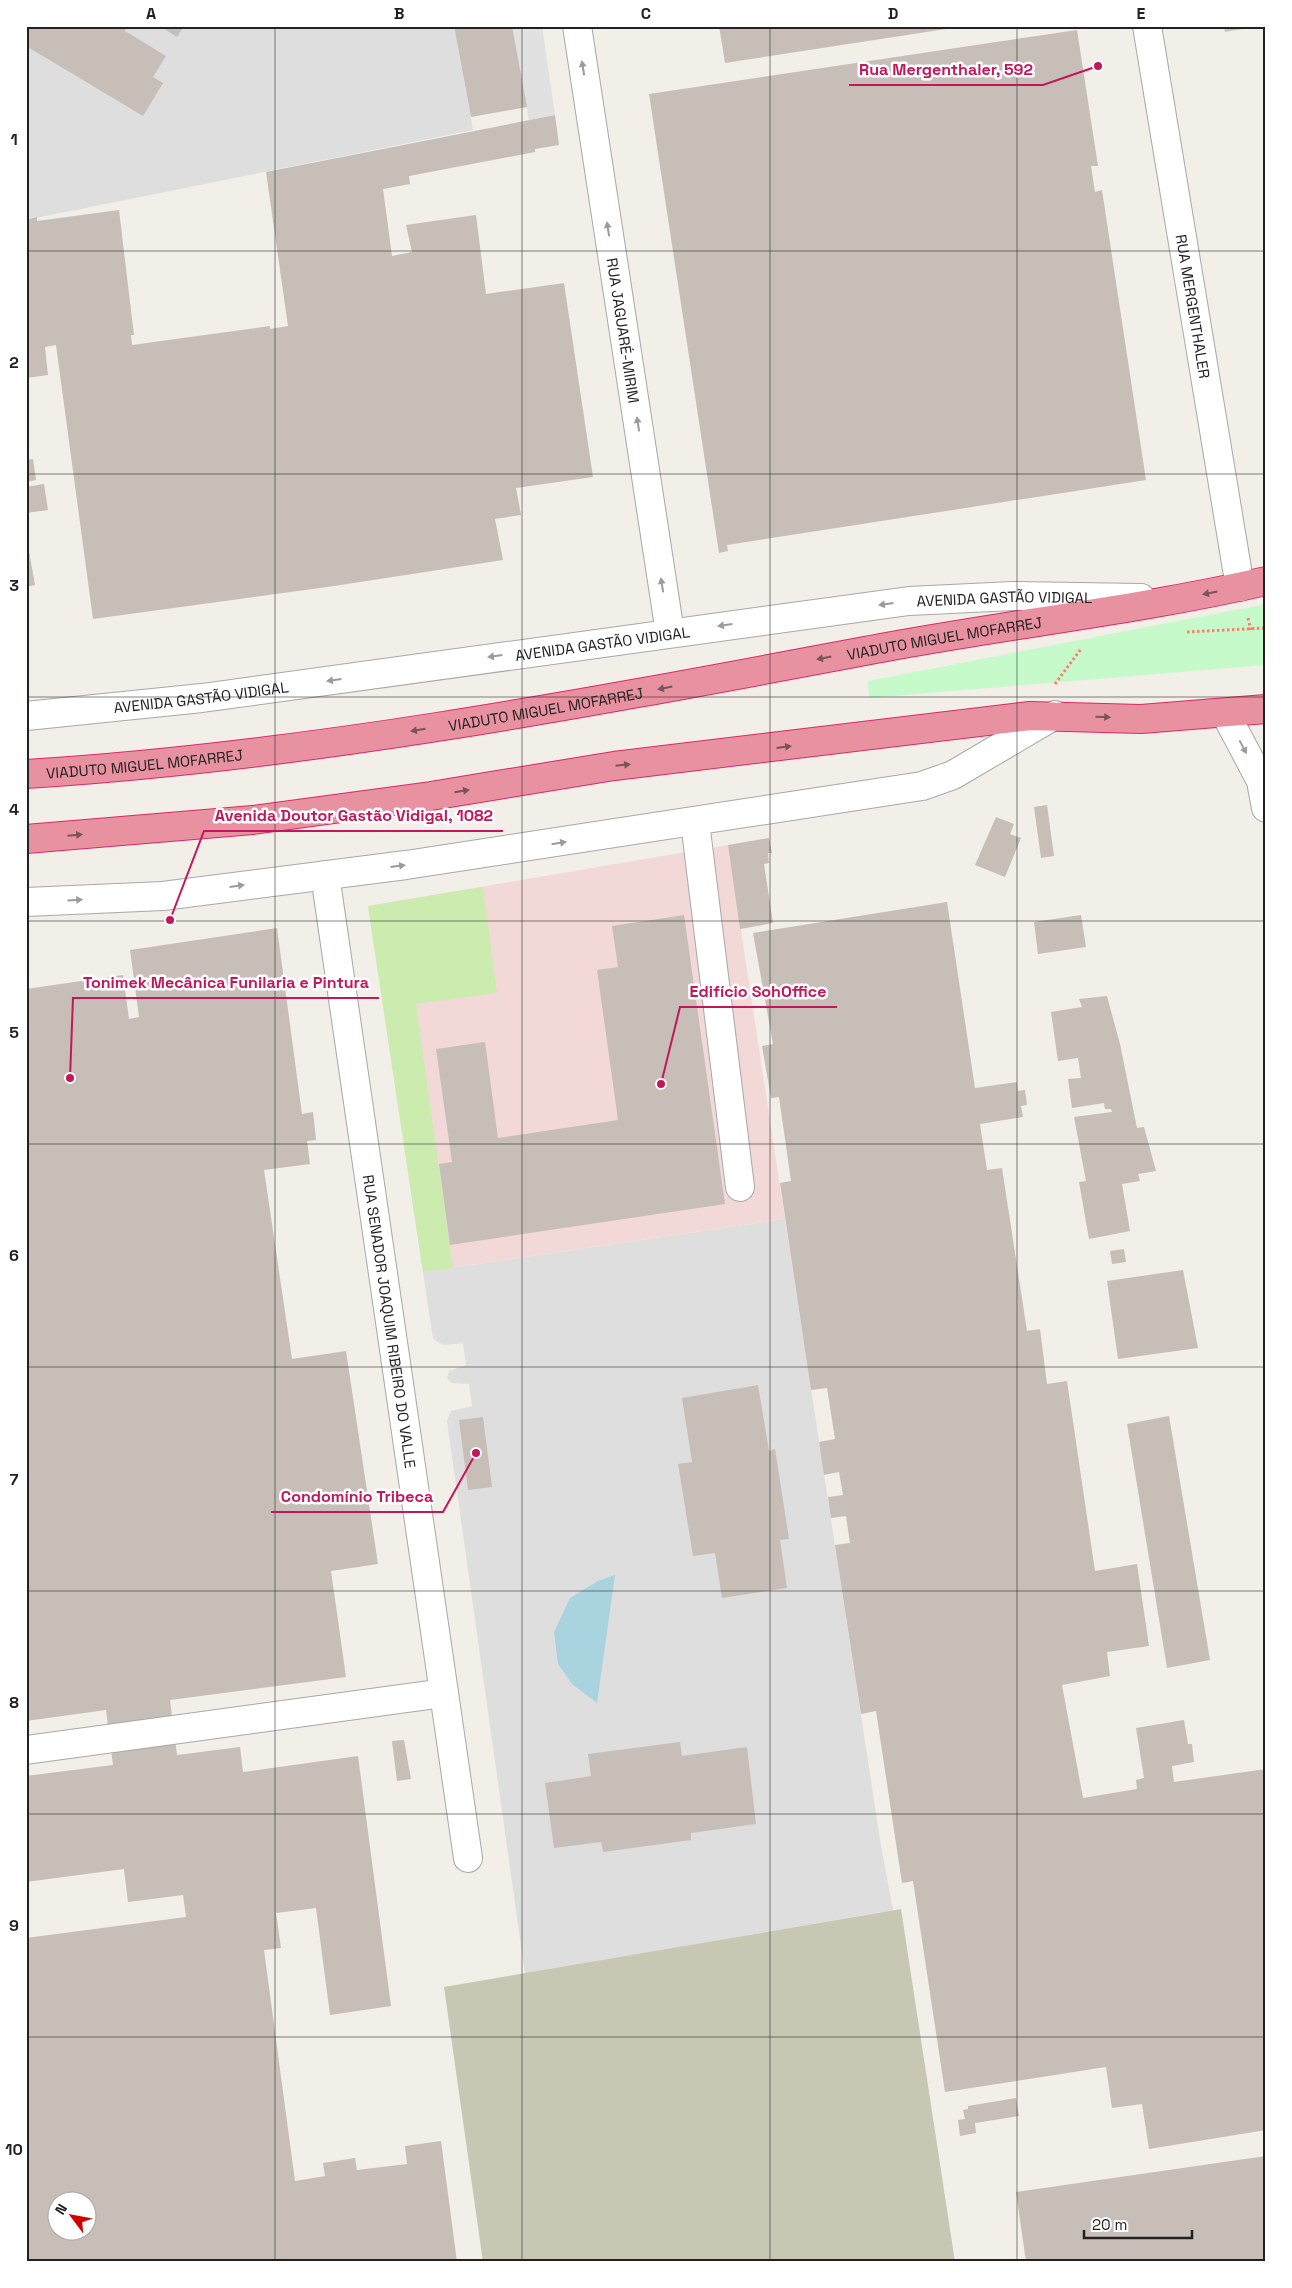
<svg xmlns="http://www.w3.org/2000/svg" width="1292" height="2288" font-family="'Space Grotesk',sans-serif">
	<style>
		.residential { fill: #dfdede }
		.commercial { fill: #f2d9d8 }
		.construction { fill: #c7c7b3 }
		.grass { fill: #ccebaf }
		.park { fill: #c7facb }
		.parking { fill: #e1e1e1 }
		.water { fill: #a9d3df }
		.building { fill: #c7beb7; fill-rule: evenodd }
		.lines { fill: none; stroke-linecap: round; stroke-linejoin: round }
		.minor-casing { stroke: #a8a8a8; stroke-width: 30 }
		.highway-casing { stroke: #dd2866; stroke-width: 30 }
		.path { stroke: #fb7f70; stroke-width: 3; stroke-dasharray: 2.5 2.5; stroke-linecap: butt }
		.minor { stroke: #fff; stroke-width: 28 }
		.highway { stroke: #e891a1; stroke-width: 28 }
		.oneway { fill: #9b9b9b }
		.oneway2 { fill: #7b535b }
		.grid { fill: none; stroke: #212121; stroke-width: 1; stroke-opacity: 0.55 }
		.labels { text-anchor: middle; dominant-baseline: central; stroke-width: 5; stroke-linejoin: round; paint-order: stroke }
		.street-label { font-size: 15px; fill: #212121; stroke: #fff }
		.leader { fill: none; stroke: #c2185b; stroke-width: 2 }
		.callout-dot { fill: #c2185b; stroke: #fff; stroke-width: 2 }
		.callout-label { font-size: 16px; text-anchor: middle; font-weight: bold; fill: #c2185b; stroke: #fff; stroke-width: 5; stroke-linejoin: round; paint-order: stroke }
		.neatline { fill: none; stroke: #212121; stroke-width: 2 }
		.grid-label { font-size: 16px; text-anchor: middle; font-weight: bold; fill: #212121 }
	</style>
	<rect width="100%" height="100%" fill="#f2eee8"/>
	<!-- residential -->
	<path class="residential" d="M 26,26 L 454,26 L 473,130 L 26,220 Z
		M 785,1219 L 881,1846 L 893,1910 L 525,1974 L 447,1421 L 451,1411 L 472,1406 L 469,1384 L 452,1383 L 447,1378 L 449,1371 L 466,1365 L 463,1343 L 443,1345 L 433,1339 L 423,1272 Z"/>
	<!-- commercial -->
	<path class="commercial" d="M 728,845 L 785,1219 L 423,1272 L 368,906 Z"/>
	<!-- construction -->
	<path class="construction" d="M 1224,26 L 1260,26 L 1225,32 Z
		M 901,1909 L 955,2262 L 483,2262 L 444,1987 Z"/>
	<!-- grass -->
	<path class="grass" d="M 483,887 L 497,993 L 416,1004 L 453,1268 L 423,1272 L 368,906 Z"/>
	<!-- park -->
	<path class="park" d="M 1266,604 L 1266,665 L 869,698 L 868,681 Z"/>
	<!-- parking -->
	<path class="parking" d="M 512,26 L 542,26 L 555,115 L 529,120 Z"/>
	<!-- water -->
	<path class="water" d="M 615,1575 L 597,1703 L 572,1684 L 558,1664 L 554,1632 L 570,1598 L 598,1581 Z"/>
	<!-- building -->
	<path class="building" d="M 27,26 L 128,26 L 125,31 L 166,56 L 153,77 L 163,83 L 143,116 L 26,46 Z
		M 160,26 L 184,26 L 177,37 Z
		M 454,26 L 512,26 L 527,107 L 471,117 Z
		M 719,26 L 959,26 L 959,27 L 725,63 Z
		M 1077,30 L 1098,166 L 1091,166 L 1095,192 L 1102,190 L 1146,480 L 727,545 L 728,551 L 719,553 L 649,94 Z
		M 555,115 L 559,145 L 535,149 L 535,152 L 409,176 L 410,184 L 383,189 L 392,256 L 412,252 L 406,225 L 476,215 L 486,294 L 564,283 L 593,477 L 516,488 L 521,515 L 495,519 L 503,560 L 334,586 L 93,619 L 56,345 L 45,347 L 48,375 L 26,378 L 26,220 L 37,217 L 37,221 L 119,210 L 134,335 L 131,335 L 132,345 L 270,326 L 270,329 L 288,326 L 266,172 Z
		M 33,459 L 36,480 L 26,482 L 26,460 Z
		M 44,484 L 48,510 L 26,513 L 26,487 Z
		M 26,534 L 35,585 L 26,587 Z
		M 1047,805 L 1054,856 L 1041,858 L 1034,807 Z
		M 996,817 L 1014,824 L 1010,834 L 1021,838 L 1005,877 L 975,865 Z
		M 769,838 L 772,853 L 768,853 L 769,863 L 764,864 L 773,923 L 740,929 L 728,845 Z
		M 947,902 L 975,1088 L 1017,1082 L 1018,1091 L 1025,1090 L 1027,1105 L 1021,1106 L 1023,1117 L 980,1124 L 987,1170 L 1002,1168 L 1027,1331 L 1040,1329 L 1047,1384 L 1067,1381 L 1095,1571 L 1137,1564 L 1149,1646 L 1107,1652 L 1110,1676 L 1062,1685 L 1083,1798 L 1137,1789 L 1136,1780 L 1144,1778 L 1136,1728 L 1184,1720 L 1188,1744 L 1192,1744 L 1194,1762 L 1172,1766 L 1174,1782 L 1266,1769 L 1266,2130 L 1149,2149 L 1142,2104 L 1112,2108 L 1106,2067 L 945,2092 L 913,1881 L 902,1883 L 876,1711 L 861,1714 L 835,1545 L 850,1543 L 846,1516 L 831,1518 L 828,1497 L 843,1495 L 839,1472 L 824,1475 L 819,1442 L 835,1439 L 827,1388 L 811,1390 L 780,1183 L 791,1181 L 779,1097 L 771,1098 L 762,1046 L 773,1044 L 753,933 Z
		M 684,915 L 725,1204 L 450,1245 L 439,1164 L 452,1162 L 436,1049 L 485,1042 L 498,1138 L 618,1120 L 597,970 L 618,967 L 612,926 Z
		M 1081,915 L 1086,947 L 1038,954 L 1034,922 Z
		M 277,928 L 302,1114 L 313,1112 L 316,1140 L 307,1141 L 310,1164 L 264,1170 L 292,1359 L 346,1351 L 378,1564 L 331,1571 L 346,1677 L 170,1700 L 177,1755 L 240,1747 L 243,1772 L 358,1756 L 391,2006 L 330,2015 L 316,1908 L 276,1913 L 281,1948 L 264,1950 L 295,2181 L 325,2176 L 323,2163 L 355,2158 L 357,2170 L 407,2164 L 405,2146 L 441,2141 L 457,2262 L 26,2262 L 26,1938 L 186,1917 L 183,1895 L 128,1902 L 124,1869 L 26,1882 L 26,1776 L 113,1765 L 106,1710 L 26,1721 L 26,989 L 123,975 L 129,1019 L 139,1017 L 130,950 ZM 58,2200 L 88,2200 L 88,2230 L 58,2230 Z
		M 1107,996 L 1120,1044 L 1137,1128 L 1144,1127 L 1156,1171 L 1138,1174 L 1140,1181 L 1122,1184 L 1130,1231 L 1089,1239 L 1079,1182 L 1086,1181 L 1074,1117 L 1112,1112 L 1111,1109 L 1105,1109 L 1104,1103 L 1072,1108 L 1068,1079 L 1081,1078 L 1078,1058 L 1058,1061 L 1051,1012 L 1082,1007 L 1079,999 Z
		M 1124,1249 L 1126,1262 L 1112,1264 L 1110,1251 Z
		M 1183,1270 L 1198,1348 L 1118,1359 L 1107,1281 Z
		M 758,1385 L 769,1451 L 775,1449 L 789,1539 L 780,1540 L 787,1588 L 722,1598 L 715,1553 L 693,1556 L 678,1464 L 692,1462 L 682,1398 Z
		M 1169,1416 L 1210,1660 L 1167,1668 L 1127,1424 Z
		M 483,1417 L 492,1487 L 468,1490 L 459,1420 Z
		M 404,1740 L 411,1779 L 397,1781 L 392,1741 Z
		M 680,1742 L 682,1756 L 747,1747 L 756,1824 L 691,1833 L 691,1840 L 603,1852 L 601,1842 L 554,1848 L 545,1783 L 591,1776 L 588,1754 Z
		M 1016,2098 L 1019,2116 L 975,2123 L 976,2133 L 960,2136 L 958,2120 L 965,2119 L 963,2110 L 968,2109 L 968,2106 Z
		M 1266,2156 L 1266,2262 L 1026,2262 L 1016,2192 Z"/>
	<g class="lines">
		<!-- minor casing -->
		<g class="minor-casing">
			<g id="minor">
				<path id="s1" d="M 577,26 L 670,633"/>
				<path id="s2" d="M 1147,26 L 1240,587"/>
				<path d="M 1225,713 L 1261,781 L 1266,808"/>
				<path id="s3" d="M 26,716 L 202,698 L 909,601 L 1013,596 L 1141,598"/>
				<path d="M 695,822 L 740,1187"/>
				<path id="s4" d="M 325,875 L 468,1858"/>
				<path d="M 26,902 L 163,896 L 406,865 L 922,786 L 953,775 L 1055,715"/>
				<path d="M 26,1750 L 444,1693"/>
			</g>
		</g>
		<!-- highway casing -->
		<g class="highway-casing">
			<g id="highway">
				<path id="s5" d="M 26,774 C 314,756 598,701 881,648 C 1009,624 1139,610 1266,581"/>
				<path d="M 26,839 L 253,820 L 431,796 L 614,766 L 1030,716 L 1141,719 L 1266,709"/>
			</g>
		</g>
		<!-- path -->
		<path class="path" d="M 1248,618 L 1251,630
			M 1187,632 L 1266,628
			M 1055,684 L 1081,649"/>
		<!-- minor -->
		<use href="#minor" class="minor"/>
		<!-- highway -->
		<use href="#highway" class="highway"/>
	</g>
	<!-- one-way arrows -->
	<defs><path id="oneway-solid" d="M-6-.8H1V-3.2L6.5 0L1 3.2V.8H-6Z" transform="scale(1.25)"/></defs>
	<g class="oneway">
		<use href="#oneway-solid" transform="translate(583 68) rotate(-99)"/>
		<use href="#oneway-solid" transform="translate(608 229) rotate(-99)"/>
		<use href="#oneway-solid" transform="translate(638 424) rotate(-99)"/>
		<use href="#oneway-solid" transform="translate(662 585) rotate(-99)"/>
		<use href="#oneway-solid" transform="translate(886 604) rotate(172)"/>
		<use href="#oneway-solid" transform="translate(725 625) rotate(172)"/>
		<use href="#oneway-solid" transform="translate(495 656) rotate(172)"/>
		<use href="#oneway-solid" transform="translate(334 680) rotate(172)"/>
		<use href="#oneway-solid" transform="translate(1243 747) rotate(62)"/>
		<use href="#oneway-solid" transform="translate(559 843) rotate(-9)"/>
		<use href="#oneway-solid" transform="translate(398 866) rotate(-7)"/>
		<use href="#oneway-solid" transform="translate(237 886) rotate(-8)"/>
		<use href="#oneway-solid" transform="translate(75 900) rotate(-3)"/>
	</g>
	<g class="oneway2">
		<use href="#oneway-solid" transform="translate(1210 593) rotate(169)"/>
		<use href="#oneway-solid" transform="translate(824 658) rotate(169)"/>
		<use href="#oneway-solid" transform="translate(665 688) rotate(169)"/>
		<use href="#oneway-solid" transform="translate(1103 717) rotate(2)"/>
		<use href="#oneway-solid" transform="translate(418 730) rotate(171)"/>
		<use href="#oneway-solid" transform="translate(784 747) rotate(-7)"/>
		<use href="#oneway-solid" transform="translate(623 765) rotate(-6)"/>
		<use href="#oneway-solid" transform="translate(462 791) rotate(-9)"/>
		<use href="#oneway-solid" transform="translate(75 835) rotate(-5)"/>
	</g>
	<!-- grid -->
	<path class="grid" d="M 275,26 L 275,2262M 522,26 L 522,2262M 770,26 L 770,2262M 1017,26 L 1017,2262M 26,251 L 1266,251M 26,474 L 1266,474M 26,697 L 1266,697M 26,921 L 1266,921M 26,1144 L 1266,1144M 26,1367 L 1266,1367M 26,1591 L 1266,1591M 26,1814 L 1266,1814M 26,2037 L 1266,2037"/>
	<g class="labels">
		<!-- street labels -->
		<g class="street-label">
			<text stroke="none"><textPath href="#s2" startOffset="284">RUA MERGENTHALER</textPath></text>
			<text stroke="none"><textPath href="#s1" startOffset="308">RUA JAGUARÉ-MIRIM</textPath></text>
			<text stroke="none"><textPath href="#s3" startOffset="986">AVENIDA GASTÃO VIDIGAL</textPath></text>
			<text stroke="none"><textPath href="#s5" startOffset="929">VIADUTO MIGUEL MOFARREJ</textPath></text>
			<text stroke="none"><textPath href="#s3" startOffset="581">AVENIDA GASTÃO VIDIGAL</textPath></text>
			<text stroke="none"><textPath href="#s3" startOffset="176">AVENIDA GASTÃO VIDIGAL</textPath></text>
			<text stroke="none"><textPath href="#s5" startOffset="524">VIADUTO MIGUEL MOFARREJ</textPath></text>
			<text stroke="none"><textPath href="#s5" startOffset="119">VIADUTO MIGUEL MOFARREJ</textPath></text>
			<text stroke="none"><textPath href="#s4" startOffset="451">RUA SENADOR JOAQUIM RIBEIRO DO VALLE</textPath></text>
		</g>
	</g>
	<!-- callouts -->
	<path class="leader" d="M1098 66L1043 85H849M170 920L204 831H503M70 1078L73 998H379M661 1084L680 1007H837M476 1453L443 1512H271"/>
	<g class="callout-dot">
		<circle cx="1098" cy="66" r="5"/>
		<circle cx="170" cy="920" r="5"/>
		<circle cx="70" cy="1078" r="5"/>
		<circle cx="661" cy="1084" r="5"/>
		<circle cx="476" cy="1453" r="5"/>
	</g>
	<g class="callout-label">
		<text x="946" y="75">Rua Mergenthaler, 592</text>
		<text x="354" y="821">Avenida Doutor Gastão Vidigal, 1082</text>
		<text x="226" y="988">Tonimek Mecânica Funilaria e Pintura</text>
		<text x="758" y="997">Edifício SohOffice</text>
		<text x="357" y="1502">Condomínio Tribeca</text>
	</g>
	<!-- border -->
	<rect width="1292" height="2288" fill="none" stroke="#ffffff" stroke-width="55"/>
	<!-- north arrow -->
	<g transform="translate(72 2216) rotate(302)"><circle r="24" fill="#ffffff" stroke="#a6a6a6"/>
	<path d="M0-4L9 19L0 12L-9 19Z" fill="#d30000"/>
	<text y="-8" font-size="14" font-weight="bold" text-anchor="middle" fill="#212121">N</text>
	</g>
	<!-- scale -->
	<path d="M1084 2230v8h108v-8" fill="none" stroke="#212121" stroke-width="2.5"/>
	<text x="1092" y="2230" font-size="15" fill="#212121" stroke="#ffffff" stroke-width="4" paint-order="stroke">20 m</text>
	<rect x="28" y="28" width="1236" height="2232" class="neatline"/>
	<g class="grid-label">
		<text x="151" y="19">A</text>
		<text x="399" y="19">B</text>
		<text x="646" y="19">C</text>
		<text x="893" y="19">D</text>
		<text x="1141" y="19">E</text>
		<text x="14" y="145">1</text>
		<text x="14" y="368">2</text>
		<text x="14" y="591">3</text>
		<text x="14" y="815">4</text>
		<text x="14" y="1038">5</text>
		<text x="14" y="1261">6</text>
		<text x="14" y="1485">7</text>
		<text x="14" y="1708">8</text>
		<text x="14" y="1931">9</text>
		<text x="14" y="2155">10</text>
	</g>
</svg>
